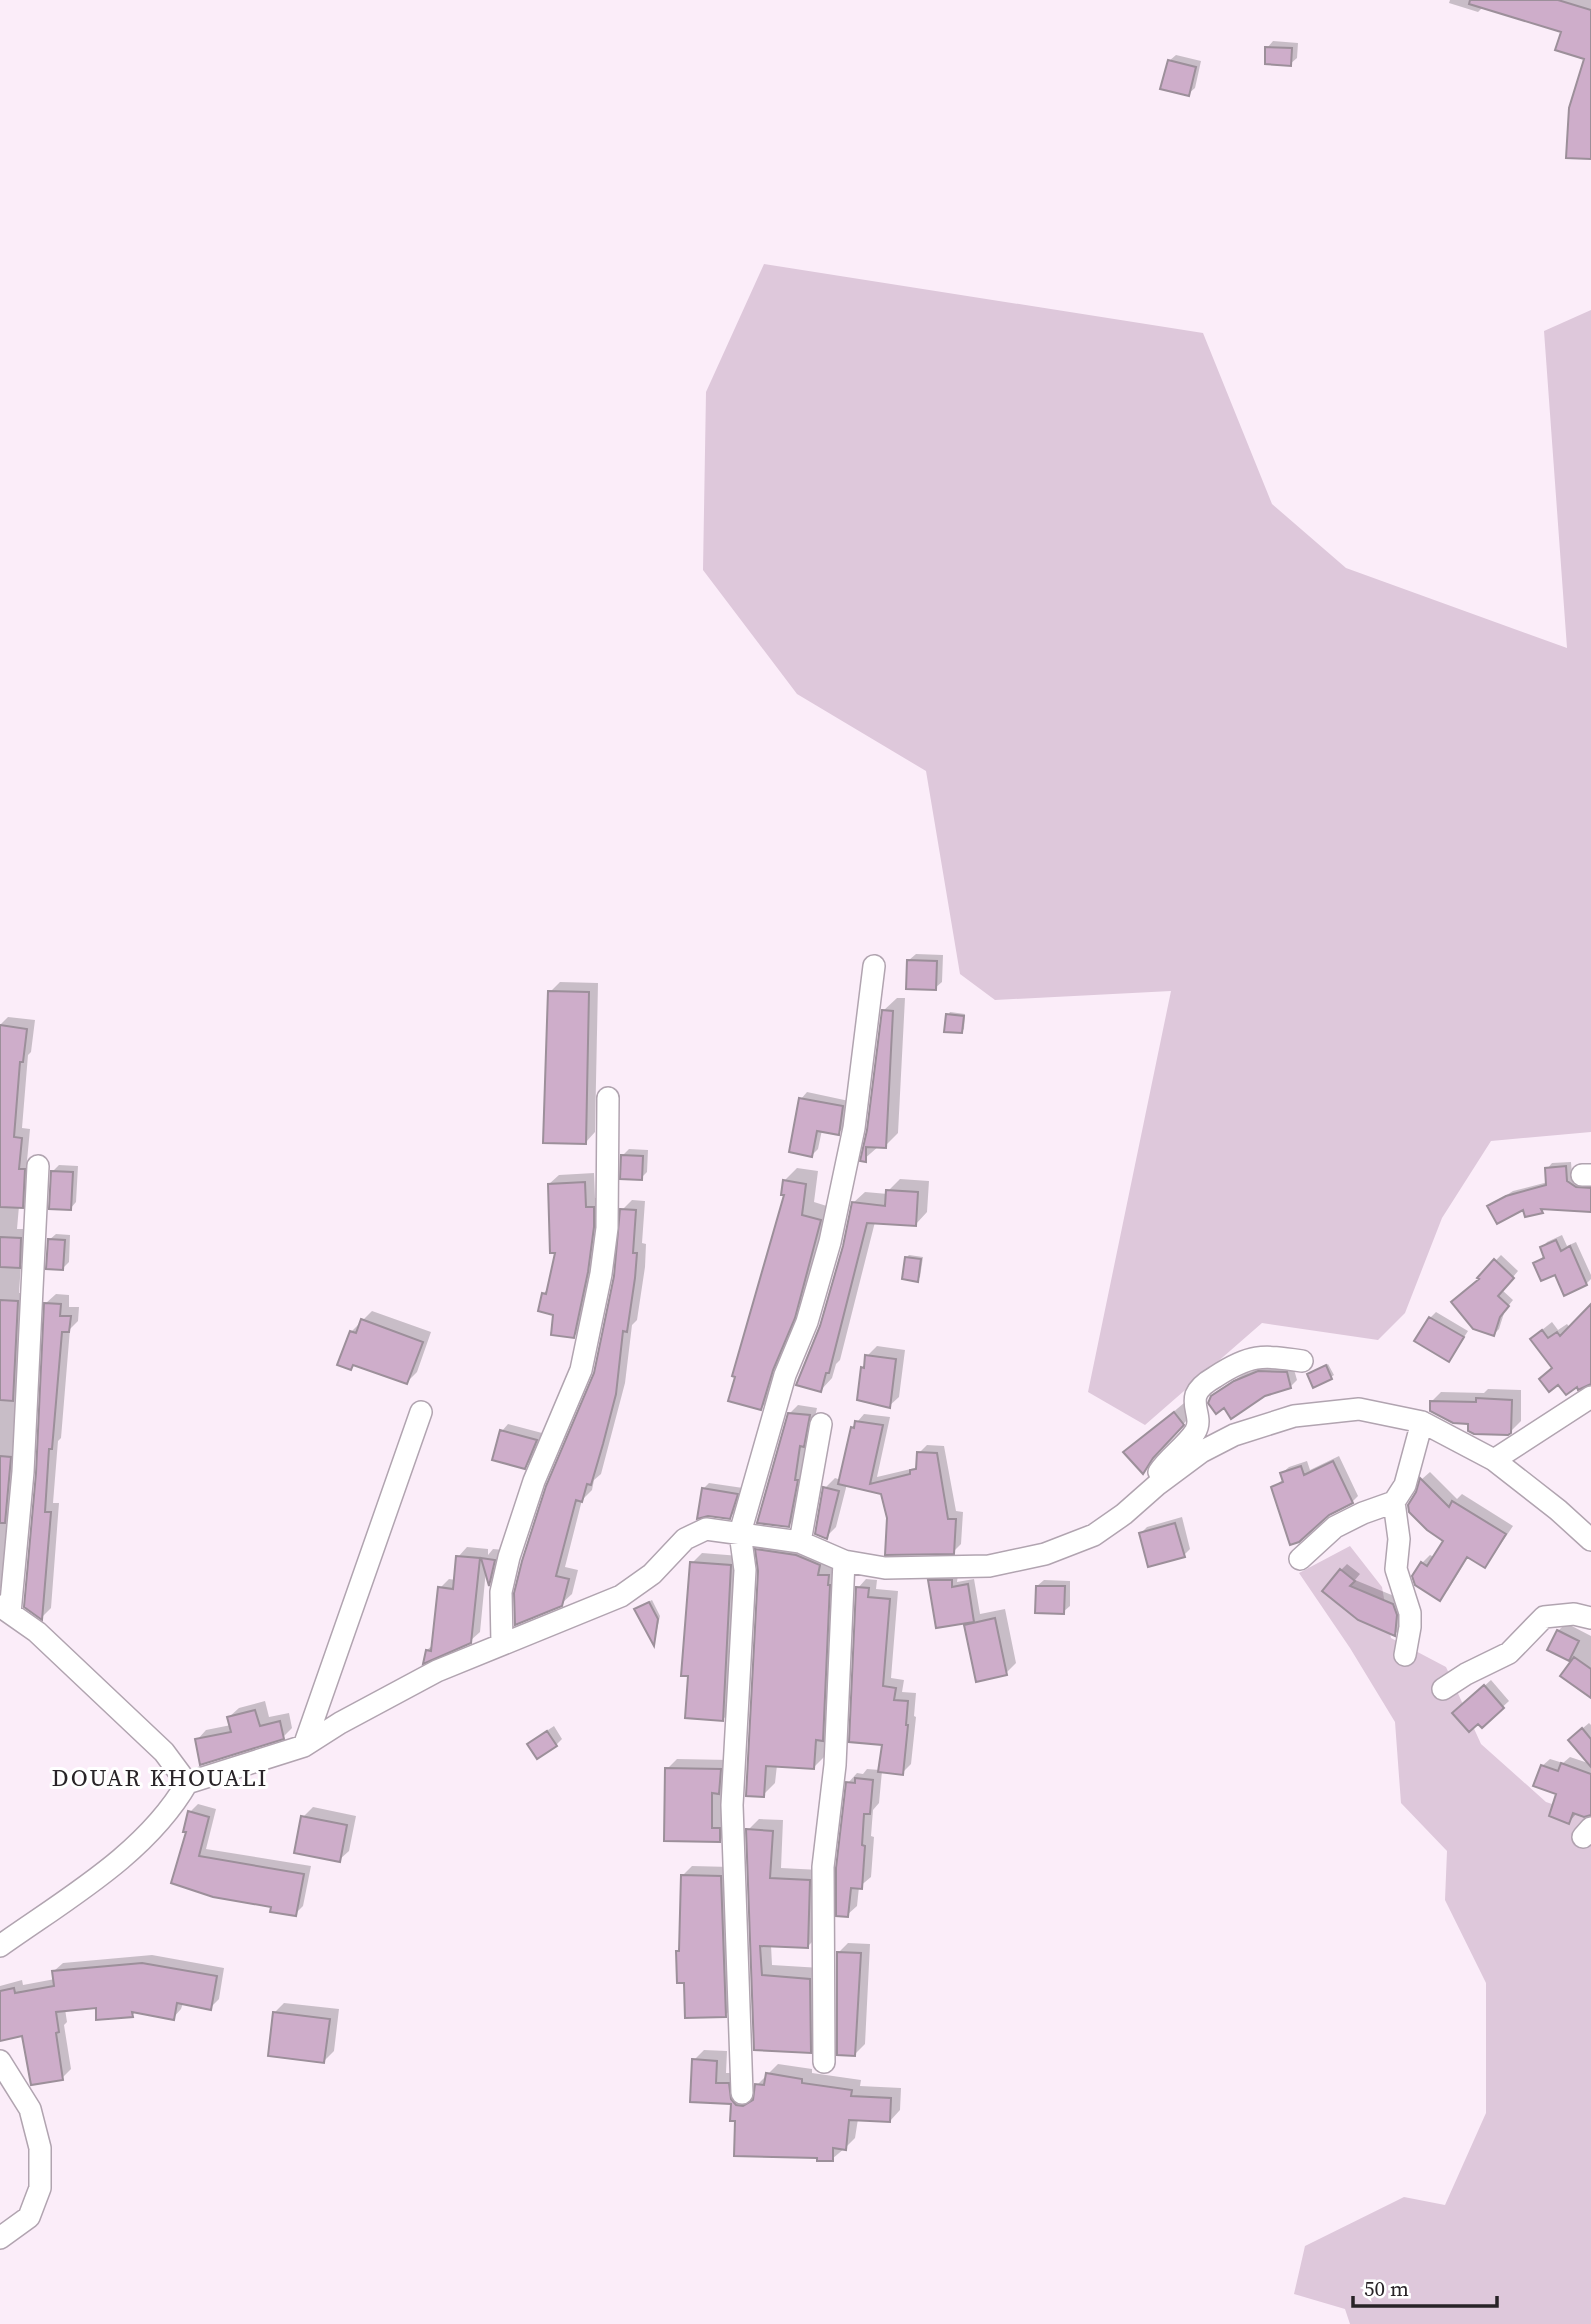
<svg xmlns="http://www.w3.org/2000/svg" width="1591" height="2324" font-family="'Source Serif 4',serif">
	<style>
		.green { fill: #dec8db }
		.shadow { fill: #0003 }
		.building { fill: #ceadca; stroke: #9c8f9a; stroke-width: 2 }
		.lines { fill: none; stroke-linecap: round; stroke-linejoin: round }
		.minor-casing { stroke: #b1a4b0; stroke-width: 24 }
		.minor { stroke: #fff; stroke-width: 21 }
		.labels { text-anchor: middle; dominant-baseline: central; stroke-width: 6; stroke-linejoin: round; paint-order: stroke }
		.neighbourhood-label { font-size: 24px; letter-spacing: 2px; fill: #282327; stroke: #fff }
	</style>
	<rect width="100%" height="100%" fill="#fbedf9"/>
	<!-- green -->
	<path class="green" d="M 764,264 L 1203,333 L 1272,504 L 1346,568 L 1567,648 L 1544,331 L 1591,310 L 1591,1132 L 1491,1141 L 1442,1218 L 1405,1313 L 1378,1340 L 1262,1323 L 1145,1425 L 1088,1392 L 1171,991 L 995,1000 L 960,974 L 926,771 L 797,694 L 703,570 L 706,392 Z
		M 1350,1546 L 1382,1587 L 1391,1638 L 1446,1667 L 1481,1744 L 1546,1802 L 1591,1817 L 1591,2324 L 1350,2324 L 1345,2309 L 1294,2294 L 1305,2246 L 1404,2197 L 1445,2205 L 1486,2113 L 1486,1983 L 1445,1900 L 1447,1851 L 1401,1803 L 1395,1722 L 1350,1648 L 1299,1573 Z"/>
	<!-- shadow -->
	<path class="shadow" d="M 1450,0 L 1591,0 L 1591,158 L 1586,57 L 1563,31 L 1484,6 L 1478,12 L 1449,3 Z
		M 1273,41 L 1298,43 L 1297,58 L 1290,64 L 1267,48 Z
		M 1176,55 L 1201,61 L 1195,88 L 1188,94 L 1169,61 Z
		M 916,954 L 943,955 L 942,982 L 935,988 L 909,960 Z
		M 560,982 L 598,983 L 595,1132 L 586,1142 L 550,992 Z
		M 897,998 L 905,998 L 898,1133 L 885,1146 L 879,1146 L 863,1160 L 869,1130 L 883,1011 Z
		M 950,1012 L 965,1014 L 964,1029 L 961,1032 L 948,1015 Z
		M 8,1017 L 35,1020 L 31,1052 L 28,1055 L 22,1128 L 30,1129 L 27,1161 L 33,1161 L 31,1197 L 22,1206 L 19,1206 L 17,1229 L 30,1229 L 28,1257 L 21,1264 L 19,1293 L 26,1293 L 7,1582 L 0,1589 L 0,1025 Z
		M 807,1092 L 849,1101 L 845,1127 L 838,1133 L 822,1130 L 818,1149 L 812,1155 L 801,1099 Z
		M 629,1149 L 648,1150 L 647,1172 L 641,1178 L 622,1156 Z
		M 1571,1162 L 1572,1175 L 1591,1183 L 1591,1211 L 1545,1207 L 1542,1211 L 1489,1206 L 1513,1191 L 1548,1182 L 1547,1169 L 1552,1163 Z
		M 59,1165 L 78,1166 L 76,1202 L 70,1209 L 53,1171 Z
		M 797,1168 L 818,1171 L 814,1202 L 833,1208 L 774,1395 L 761,1408 L 786,1194 L 784,1181 Z
		M 594,1173 L 595,1198 L 603,1198 L 583,1327 L 574,1336 L 555,1314 L 543,1294 L 549,1288 L 557,1251 L 549,1184 L 559,1175 Z
		M 900,1179 L 929,1181 L 927,1212 L 916,1224 L 875,1222 L 840,1360 L 836,1364 L 832,1378 L 821,1390 L 821,1326 L 844,1246 L 853,1203 L 865,1192 L 888,1194 L 888,1191 Z
		M 632,1200 L 645,1201 L 642,1243 L 646,1244 L 645,1267 L 637,1320 L 632,1325 L 625,1383 L 601,1474 L 594,1480 L 592,1490 L 582,1500 L 565,1567 L 578,1570 L 572,1594 L 561,1604 L 516,1623 L 595,1373 L 616,1276 L 622,1210 Z
		M 56,1234 L 70,1235 L 69,1262 L 63,1268 L 49,1240 Z
		M 1562,1235 L 1567,1246 L 1576,1242 L 1591,1275 L 1591,1279 L 1586,1284 L 1565,1293 L 1556,1273 L 1536,1263 L 1545,1255 L 1542,1248 L 1547,1242 Z
		M 909,1255 L 923,1257 L 920,1277 L 917,1280 L 907,1257 Z
		M 1501,1255 L 1518,1271 L 1502,1290 L 1513,1300 L 1505,1310 L 1499,1329 L 1494,1334 L 1480,1277 Z
		M 56,1294 L 69,1295 L 69,1307 L 79,1307 L 78,1321 L 70,1329 L 61,1438 L 58,1441 L 53,1503 L 59,1503 L 51,1608 L 42,1617 L 38,1473 L 46,1303 Z
		M 1591,1307 L 1591,1383 L 1554,1367 L 1542,1330 L 1552,1322 L 1558,1330 L 1567,1324 L 1570,1328 Z
		M 372,1311 L 431,1332 L 417,1372 L 407,1382 L 355,1364 L 351,1368 L 351,1332 Z
		M 1436,1312 L 1468,1331 L 1449,1360 L 1430,1318 Z
		M 877,1346 L 905,1350 L 899,1397 L 889,1406 L 863,1368 L 866,1365 L 867,1356 Z
		M 1328,1364 L 1334,1375 L 1331,1377 L 1309,1374 Z
		M 1266,1366 L 1293,1366 L 1297,1380 L 1290,1387 L 1217,1393 L 1242,1375 Z
		M 1488,1389 L 1521,1390 L 1521,1421 L 1510,1432 L 1431,1402 L 1441,1392 L 1484,1393 Z
		M 1184,1403 L 1193,1413 L 1143,1471 L 1126,1452 Z
		M 798,1405 L 817,1408 L 811,1436 L 806,1441 L 797,1517 L 789,1525 L 789,1414 Z
		M 864,1414 L 890,1417 L 877,1477 L 915,1468 L 918,1464 L 919,1453 L 927,1445 L 944,1446 L 956,1511 L 963,1512 L 961,1544 L 953,1552 L 888,1518 L 882,1492 L 847,1484 L 836,1527 L 826,1537 L 825,1488 L 835,1478 L 841,1480 L 852,1428 Z
		M 508,1424 L 542,1433 L 531,1461 L 524,1467 L 502,1431 Z
		M 1339,1456 L 1358,1496 L 1352,1502 L 1321,1519 L 1273,1487 L 1284,1479 L 1282,1473 L 1289,1467 L 1307,1461 L 1310,1470 Z
		M 1430,1472 L 1457,1499 L 1462,1494 L 1513,1526 L 1492,1557 L 1484,1565 L 1469,1556 L 1448,1590 L 1440,1598 L 1422,1563 L 1430,1555 L 1434,1557 L 1445,1540 L 1418,1493 L 1422,1479 Z
		M 709,1483 L 743,1488 L 736,1511 L 730,1517 L 708,1514 L 703,1489 Z
		M 1182,1517 L 1190,1549 L 1184,1555 L 1141,1533 L 1147,1527 Z
		M 769,1538 L 840,1564 L 826,1755 L 814,1767 L 777,1765 L 775,1783 L 763,1795 L 760,1571 L 757,1550 Z
		M 467,1547 L 488,1549 L 488,1555 L 493,1549 L 504,1550 L 498,1574 L 490,1583 L 486,1570 L 480,1632 L 470,1641 L 425,1661 L 427,1650 L 434,1644 L 440,1588 L 449,1579 L 456,1580 L 458,1557 Z
		M 702,1553 L 740,1556 L 733,1710 L 723,1719 L 689,1675 L 692,1563 Z
		M 1347,1564 L 1360,1574 L 1355,1580 L 1399,1598 L 1401,1628 L 1395,1634 L 1359,1619 L 1341,1570 Z
		M 958,1574 L 957,1582 L 974,1579 L 980,1614 L 1005,1609 L 1016,1663 L 1006,1673 L 966,1625 L 971,1621 L 930,1581 L 936,1575 Z
		M 866,1579 L 877,1580 L 876,1589 L 898,1591 L 891,1678 L 904,1680 L 902,1692 L 916,1693 L 914,1716 L 916,1717 L 911,1764 L 902,1773 L 882,1771 L 879,1803 L 873,1810 L 871,1836 L 874,1837 L 871,1877 L 859,1887 L 857,1906 L 847,1915 L 848,1783 L 857,1773 L 863,1774 L 867,1769 L 880,1770 L 884,1743 L 858,1588 Z
		M 1044,1580 L 1070,1581 L 1070,1606 L 1063,1612 L 1037,1586 Z
		M 652,1600 L 660,1616 L 654,1643 L 639,1607 Z
		M 1566,1623 L 1591,1636 L 1591,1692 L 1573,1661 L 1549,1649 L 1558,1631 Z
		M 1491,1680 L 1509,1701 L 1482,1726 L 1461,1707 Z
		M 265,1701 L 269,1717 L 289,1713 L 292,1728 L 283,1737 L 197,1740 L 206,1730 L 231,1725 L 229,1717 L 239,1708 Z
		M 1589,1723 L 1591,1725 L 1591,1750 L 1577,1733 Z
		M 554,1726 L 562,1739 L 556,1745 L 536,1738 Z
		M 1570,1757 L 1591,1764 L 1591,1813 L 1577,1813 L 1569,1822 L 1559,1793 L 1542,1766 L 1550,1759 L 1563,1763 Z
		M 677,1759 L 730,1760 L 729,1782 L 722,1789 L 721,1818 L 729,1819 L 729,1831 L 719,1841 L 667,1769 Z
		M 198,1804 L 216,1809 L 206,1849 L 311,1866 L 303,1906 L 295,1914 L 273,1906 L 213,1895 L 188,1831 L 190,1812 Z
		M 313,1807 L 356,1816 L 349,1851 L 339,1860 L 303,1817 Z
		M 759,1819 L 783,1820 L 781,1868 L 820,1870 L 818,1936 L 807,1947 L 771,1945 L 772,1965 L 821,1968 L 821,2041 L 810,2052 L 755,2048 L 748,1830 Z
		M 692,1866 L 731,1867 L 735,2006 L 725,2015 L 686,1981 L 680,1950 L 682,1876 Z
		M 848,1943 L 870,1944 L 865,2044 L 855,2054 L 838,1953 Z
		M 152,1955 L 224,1968 L 219,1999 L 210,2008 L 183,2003 L 181,2009 L 173,2018 L 136,2011 L 132,2015 L 97,2006 L 65,2009 L 67,2022 L 64,2025 L 71,2069 L 62,2078 L 23,2033 L 0,2039 L 0,1986 L 22,1980 L 23,1985 L 55,1979 L 54,1971 L 63,1963 Z
		M 284,2003 L 339,2009 L 334,2051 L 324,2061 L 274,2013 Z
		M 704,2050 L 727,2051 L 726,2073 L 739,2073 L 740,2089 L 753,2097 L 757,2085 L 778,2064 L 812,2069 L 812,2073 L 861,2080 L 860,2086 L 901,2088 L 900,2110 L 890,2121 L 858,2119 L 855,2138 L 845,2148 L 832,2159 L 819,2157 L 737,2119 L 732,2103 L 694,2060 Z"/>
	<!-- building -->
	<path class="building" d="M 1470,0 L 1558,0 L 1591,10 L 1591,159 L 1566,158 L 1569,108 L 1584,59 L 1555,50 L 1561,32 L 1469,4 Z
		M 1265,47 L 1292,48 L 1291,66 L 1265,64 Z
		M 1168,60 L 1196,67 L 1189,96 L 1160,89 Z
		M 907,960 L 937,961 L 936,990 L 906,989 Z
		M 548,991 L 589,992 L 586,1144 L 543,1143 Z
		M 882,1010 L 893,1011 L 886,1148 L 866,1147 L 866,1162 L 860,1161 L 867,1130 Z
		M 946,1014 L 964,1016 L 962,1033 L 944,1032 Z
		M 0,1025 L 27,1029 L 23,1062 L 20,1062 L 14,1137 L 22,1138 L 19,1169 L 25,1169 L 23,1208 L 0,1207 Z
		M 799,1098 L 843,1106 L 839,1135 L 817,1131 L 812,1157 L 789,1152 Z
		M 621,1155 L 643,1156 L 642,1180 L 620,1179 Z
		M 1566,1166 L 1567,1181 L 1576,1187 L 1591,1188 L 1591,1212 L 1541,1209 L 1543,1213 L 1525,1217 L 1523,1210 L 1497,1224 L 1487,1206 L 1506,1196 L 1546,1185 L 1545,1168 Z
		M 51,1171 L 73,1172 L 71,1210 L 49,1209 Z
		M 783,1180 L 806,1184 L 802,1215 L 821,1220 L 795,1318 L 773,1370 L 761,1410 L 728,1401 L 735,1377 L 732,1376 L 784,1195 L 781,1195 Z
		M 585,1182 L 586,1207 L 594,1207 L 594,1227 L 588,1272 L 574,1338 L 551,1335 L 553,1315 L 538,1311 L 542,1293 L 546,1294 L 555,1253 L 550,1253 L 548,1184 Z
		M 886,1190 L 918,1192 L 916,1226 L 867,1223 L 829,1373 L 826,1373 L 821,1392 L 796,1385 L 820,1326 L 843,1246 L 852,1202 L 885,1206 Z
		M 620,1209 L 636,1210 L 633,1253 L 637,1253 L 635,1278 L 627,1332 L 623,1331 L 616,1394 L 603,1444 L 591,1485 L 587,1484 L 582,1502 L 576,1500 L 556,1576 L 569,1579 L 562,1606 L 515,1625 L 514,1593 L 522,1561 L 546,1486 L 594,1373 L 614,1276 Z
		M 0,1237 L 21,1238 L 20,1268 L 0,1267 Z
		M 48,1239 L 65,1240 L 63,1270 L 46,1269 Z
		M 1556,1240 L 1561,1251 L 1570,1246 L 1587,1285 L 1564,1296 L 1555,1275 L 1541,1281 L 1533,1263 L 1544,1258 L 1540,1247 Z
		M 905,1257 L 921,1259 L 918,1282 L 902,1279 Z
		M 1494,1259 L 1514,1278 L 1498,1296 L 1509,1306 L 1500,1317 L 1494,1336 L 1473,1329 L 1451,1302 L 1479,1279 L 1477,1278 Z
		M 0,1300 L 18,1301 L 13,1401 L 0,1400 Z
		M 44,1303 L 61,1304 L 60,1316 L 71,1316 L 69,1332 L 62,1332 L 52,1449 L 49,1449 L 45,1512 L 51,1512 L 42,1620 L 24,1607 L 36,1473 Z
		M 1591,1304 L 1591,1384 L 1578,1390 L 1577,1387 L 1566,1395 L 1558,1385 L 1549,1392 L 1539,1379 L 1552,1368 L 1530,1339 L 1542,1330 L 1548,1338 L 1557,1332 L 1560,1336 Z
		M 1429,1317 L 1464,1337 L 1449,1362 L 1414,1341 Z
		M 361,1319 L 423,1342 L 407,1384 L 353,1365 L 351,1370 L 337,1365 L 350,1331 L 356,1333 Z
		M 865,1355 L 896,1359 L 890,1408 L 857,1400 L 861,1367 L 864,1368 Z
		M 1326,1365 L 1332,1379 L 1313,1388 L 1307,1374 Z
		M 1258,1371 L 1287,1372 L 1291,1388 L 1265,1396 L 1231,1419 L 1224,1408 L 1216,1414 L 1208,1403 L 1211,1396 L 1234,1381 Z
		M 1476,1398 L 1512,1400 L 1511,1433 L 1508,1435 L 1474,1434 L 1468,1431 L 1468,1424 L 1453,1423 L 1430,1411 L 1430,1401 L 1476,1402 Z
		M 1174,1412 L 1184,1425 L 1153,1458 L 1143,1474 L 1123,1452 Z
		M 788,1413 L 810,1415 L 804,1447 L 800,1446 L 795,1480 L 798,1480 L 789,1527 L 757,1523 Z
		M 855,1421 L 883,1425 L 870,1484 L 910,1474 L 910,1470 L 916,1469 L 917,1452 L 937,1453 L 948,1519 L 956,1519 L 954,1554 L 885,1555 L 887,1518 L 881,1494 L 838,1484 L 851,1427 L 854,1428 Z
		M 500,1430 L 537,1440 L 525,1469 L 492,1460 Z
		M 0,1456 L 11,1457 L 5,1523 L 0,1523 Z
		M 1333,1461 L 1353,1503 L 1329,1515 L 1299,1542 L 1290,1545 L 1271,1487 L 1283,1482 L 1280,1473 L 1301,1466 L 1304,1475 Z
		M 1420,1478 L 1449,1507 L 1452,1501 L 1506,1534 L 1485,1568 L 1467,1557 L 1440,1601 L 1415,1585 L 1412,1576 L 1421,1562 L 1427,1566 L 1443,1541 L 1427,1530 L 1409,1512 L 1408,1505 L 1416,1492 Z
		M 823,1487 L 839,1491 L 827,1539 L 815,1534 Z
		M 702,1488 L 738,1494 L 730,1519 L 708,1516 L 697,1519 Z
		M 1175,1523 L 1185,1557 L 1148,1567 L 1139,1533 Z
		M 755,1549 L 796,1555 L 820,1565 L 818,1575 L 829,1575 L 828,1585 L 830,1585 L 823,1741 L 816,1740 L 814,1769 L 766,1766 L 764,1797 L 746,1796 L 758,1571 Z
		M 456,1556 L 480,1558 L 471,1643 L 423,1664 L 426,1650 L 431,1651 L 438,1587 L 453,1589 Z
		M 481,1558 L 495,1560 L 489,1586 Z
		M 690,1562 L 731,1565 L 723,1721 L 685,1718 L 688,1676 L 681,1676 Z
		M 1340,1569 L 1355,1581 L 1350,1586 L 1393,1604 L 1397,1615 L 1395,1636 L 1358,1620 L 1322,1591 Z
		M 928,1580 L 952,1580 L 952,1587 L 968,1584 L 974,1622 L 936,1628 Z
		M 1036,1586 L 1065,1586 L 1064,1614 L 1035,1613 Z
		M 856,1587 L 869,1588 L 868,1597 L 890,1599 L 883,1686 L 896,1688 L 894,1700 L 908,1701 L 906,1725 L 908,1725 L 903,1775 L 878,1772 L 882,1745 L 849,1742 Z
		M 649,1602 L 658,1619 L 654,1646 L 634,1609 Z
		M 995,1618 L 1007,1675 L 976,1682 L 964,1625 Z
		M 1557,1630 L 1579,1641 L 1569,1661 L 1547,1650 Z
		M 1574,1657 L 1591,1669 L 1591,1698 L 1560,1676 Z
		M 1484,1685 L 1504,1708 L 1482,1728 L 1478,1724 L 1469,1732 L 1452,1713 Z
		M 255,1710 L 260,1726 L 280,1721 L 284,1739 L 200,1765 L 195,1739 L 231,1732 L 227,1717 Z
		M 1582,1728 L 1591,1739 L 1591,1767 L 1568,1740 Z
		M 547,1731 L 557,1746 L 537,1759 L 527,1744 Z
		M 1561,1763 L 1591,1774 L 1591,1815 L 1584,1817 L 1573,1813 L 1569,1824 L 1549,1816 L 1556,1794 L 1533,1786 L 1541,1765 L 1558,1771 Z
		M 665,1768 L 721,1769 L 719,1794 L 712,1793 L 712,1828 L 720,1828 L 720,1842 L 664,1841 Z
		M 855,1778 L 873,1780 L 870,1814 L 864,1814 L 862,1845 L 865,1846 L 862,1889 L 851,1888 L 848,1917 L 836,1916 L 836,1868 L 846,1782 L 855,1783 Z
		M 188,1811 L 209,1817 L 199,1856 L 304,1874 L 296,1916 L 270,1912 L 271,1907 L 213,1897 L 171,1883 L 186,1832 L 183,1832 Z
		M 301,1816 L 347,1825 L 340,1862 L 294,1853 Z
		M 746,1829 L 773,1831 L 770,1878 L 810,1880 L 808,1948 L 760,1946 L 762,1975 L 810,1979 L 811,2053 L 754,2050 Z
		M 681,1875 L 721,1876 L 726,2017 L 685,2018 L 684,1983 L 677,1983 L 676,1951 L 679,1951 Z
		M 837,1952 L 861,1953 L 855,2056 L 837,2055 Z
		M 142,1963 L 217,1976 L 211,2010 L 177,2003 L 174,2020 L 132,2012 L 133,2017 L 96,2020 L 96,2008 L 56,2012 L 59,2032 L 56,2033 L 63,2080 L 31,2085 L 22,2036 L 0,2041 L 0,1991 L 14,1988 L 15,1993 L 54,1986 L 52,1971 Z
		M 273,2012 L 330,2019 L 324,2063 L 268,2056 Z
		M 692,2059 L 717,2061 L 716,2083 L 729,2083 L 731,2099 L 736,2105 L 743,2106 L 753,2100 L 755,2084 L 764,2085 L 766,2073 L 802,2079 L 802,2083 L 852,2090 L 851,2096 L 891,2098 L 890,2122 L 849,2120 L 846,2150 L 833,2148 L 833,2161 L 817,2161 L 817,2158 L 734,2156 L 735,2121 L 730,2121 L 731,2104 L 690,2102 Z"/>
	<g class="lines">
		<!-- minor casing -->
		<g class="minor-casing">
			<path id="minor" d="M 1582,1175 L 1591,1175
				M 1494,1460 L 1591,1397
				M 1159,1472 C 1169,1457 1185,1447 1195,1432 C 1203,1419 1192,1408 1196,1395 C 1199,1387 1208,1381 1215,1377 C 1250,1354 1261,1355 1302,1361
				M 1394,1502 L 1399,1539 L 1396,1569 L 1410,1613 L 1410,1627 L 1405,1655
				M 800,1542 L 821,1424
				M 1300,1559 L 1335,1527 L 1363,1513 L 1394,1502 L 1405,1485 L 1422,1422
				M 0,1606 L 37,1632 L 164,1752 L 187,1783 C 146,1854 66,1899 0,1946
				M 10,1613 L 23,1472 L 38,1166
				M 502,1644 L 501,1592 L 509,1557 L 534,1481 L 581,1370 L 601,1274 L 607,1228 L 608,1098
				M 1443,1689 L 1466,1674 L 1509,1653 L 1544,1617 L 1574,1614 L 1591,1618
				M 304,1746 L 421,1412
				M 187,1783 L 304,1746 L 340,1723 L 437,1671 L 621,1596 L 652,1574 L 685,1539 L 706,1529 L 800,1542 L 844,1561 L 885,1568 L 989,1566 L 1045,1554 L 1094,1535 L 1124,1514 L 1158,1484 L 1201,1452 L 1234,1435 L 1294,1416 L 1359,1409 L 1422,1422 L 1494,1460 L 1558,1510 L 1591,1540
				M 1583,1837 L 1591,1828
				M 0,2061 L 30,2109 L 40,2148 L 40,2188 L 29,2217 L 0,2238
				M 824,2062 L 823,1867 L 835,1765 L 844,1561
				M 742,2093 L 732,1805 L 745,1570 L 740,1533 L 785,1375 L 807,1322 L 830,1242 L 854,1128 L 874,966"/>
		</g>
		<!-- minor -->
		<use href="#minor" class="minor"/>
	</g>
	<g class="labels">
		<!-- neighbourhood labels -->
		<g class="neighbourhood-label">
			<text x="160" y="1777">DOUAR KHOUALI</text>
		</g>
	</g>
	<!-- scale -->
	<path d="M1353 2296v10h144v-10" fill="none" stroke="#282327" stroke-width="3.5"/>
	<text x="1364" y="2296" font-size="21" fill="#282327" stroke="#ffffff" stroke-width="5" paint-order="stroke">50 m</text>
</svg>
